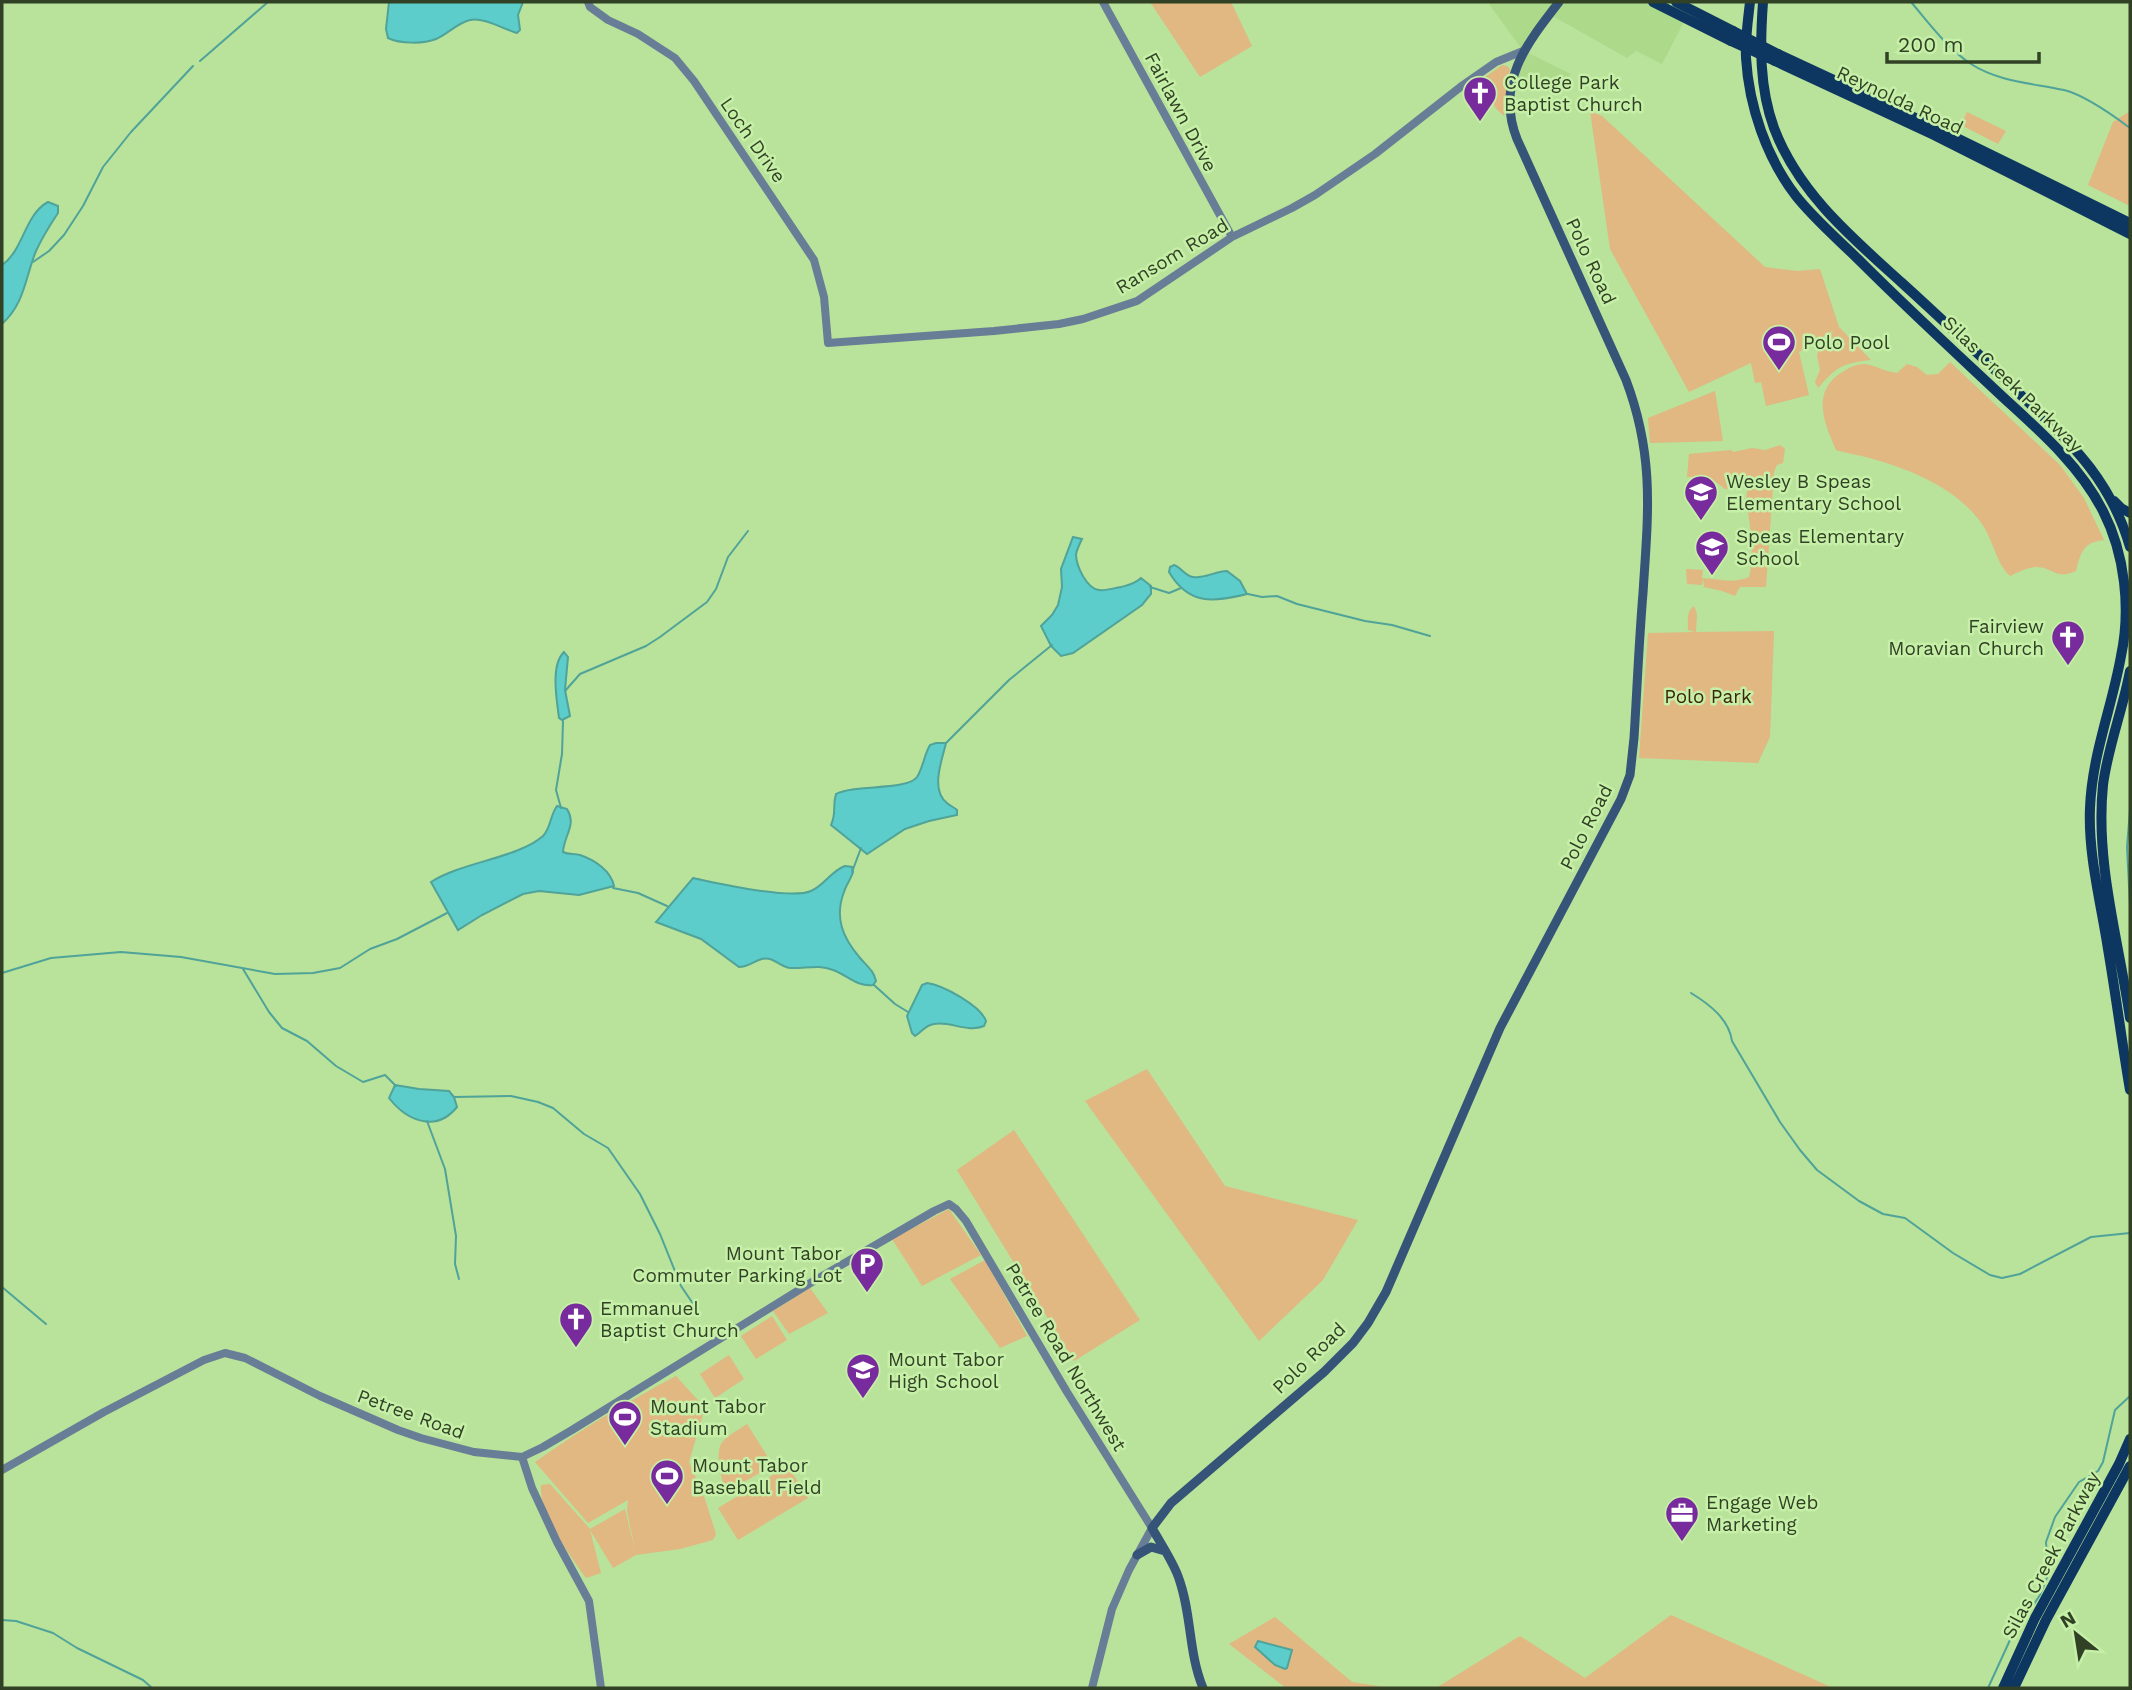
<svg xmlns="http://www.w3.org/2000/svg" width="2132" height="1690" font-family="'Work Sans',sans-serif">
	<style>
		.built { fill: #add98b }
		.green { fill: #e1b782 }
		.water { fill: #5ccdca; stroke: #4fa398; stroke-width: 2 }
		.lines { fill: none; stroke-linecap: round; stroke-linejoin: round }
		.stream { stroke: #4fa398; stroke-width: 2 }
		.tertiary { stroke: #687d96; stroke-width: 8 }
		.secondary { stroke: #355477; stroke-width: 9 }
		.primary { stroke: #0d3660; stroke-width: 10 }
		.primary-bridge { stroke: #0d3660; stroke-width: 10 }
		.labels { text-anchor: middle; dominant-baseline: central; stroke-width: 5; stroke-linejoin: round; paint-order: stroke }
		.poi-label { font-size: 19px; fill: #314125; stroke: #c6efa7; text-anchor: start }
		.street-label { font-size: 19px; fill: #314125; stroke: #c6efa7 }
		.park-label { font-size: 19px; fill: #3b2608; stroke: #c6efa7 }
	</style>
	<rect width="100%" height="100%" fill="#b9e29b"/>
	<!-- built -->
	<path class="built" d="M 1491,2 L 1653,2 L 1686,18 L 1662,64 L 1636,51 L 1627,58 L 1549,14 L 1524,51 L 1571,74 L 1555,90 L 1511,83 L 1523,51 L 1489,4 Z"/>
	<!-- green -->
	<path class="green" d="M 1150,2 L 1231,2 L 1252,46 L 1200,77 Z
		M 1502,65 L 1507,66 L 1510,69 L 1504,116 C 1495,107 1490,107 1497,94 L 1484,84 L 1479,90 L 1474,85 Z
		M 1590,111 L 1602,116 L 1765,267 L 1797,271 L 1820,269 L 1839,327 L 1871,360 C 1843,363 1836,367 1818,388 L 1815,382 L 1820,370 L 1817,355 L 1819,348 L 1834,330 L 1799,352 L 1809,395 L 1766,406 L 1761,382 L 1755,383 L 1751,363 L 1689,392 L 1610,249 Z
		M 2130,111 L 2130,206 L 2088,185 L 2113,122 Z
		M 1967,112 L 2006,131 L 1998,144 L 1961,125 Z
		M 1950,362 L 2060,465 L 2084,498 L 2104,540 C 2083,542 2081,552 2076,571 C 2055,580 2055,568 2037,567 C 2028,567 2018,572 2010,576 C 1996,563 1993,540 1982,524 C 1958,489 1912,470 1873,459 C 1861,455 1848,454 1836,450 C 1824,423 1810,390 1844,371 C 1850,367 1857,364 1865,364 C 1875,365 1885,372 1897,373 L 1907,364 L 1917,367 L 1927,375 L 1938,374 Z
		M 1715,391 L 1723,441 L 1650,443 L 1648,418 Z
		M 1780,445 L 1785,449 L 1783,463 L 1777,465 L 1774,472 L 1766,587 L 1740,587 L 1735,596 L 1722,591 L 1704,587 L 1703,578 L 1702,585 L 1687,584 L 1686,569 L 1703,570 L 1702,578 C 1718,579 1734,584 1749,577 C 1753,562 1752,542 1750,526 C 1749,513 1744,501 1748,487 L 1725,489 C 1712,478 1704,477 1687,477 L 1689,454 L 1731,450 L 1733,452 L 1752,448 L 1765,450 Z
		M 1694,606 L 1697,614 L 1696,632 L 1774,631 L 1770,737 L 1758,763 L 1639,758 L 1648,633 L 1695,632 L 1688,630 C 1688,621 1686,612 1694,606 Z
		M 1147,1069 L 1225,1186 L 1358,1220 L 1323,1280 L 1259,1341 L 1085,1101 Z
		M 1014,1130 L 1140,1320 L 1074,1361 L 957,1170 Z
		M 949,1209 L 981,1255 L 922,1286 L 892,1239 Z
		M 985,1260 L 1027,1336 L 1000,1348 L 950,1279 Z
		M 810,1288 L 828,1313 L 789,1334 L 773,1311 Z
		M 772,1316 L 787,1340 L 756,1359 L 741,1336 Z
		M 729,1355 L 744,1379 L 715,1398 L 700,1374 Z
		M 676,1376 L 705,1408 L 689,1462 L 705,1499 L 716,1534 L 713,1540 L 680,1549 L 636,1555 L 613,1568 L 590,1530 L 601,1573 L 586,1578 C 569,1554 539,1515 541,1485 L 550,1484 L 590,1529 L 625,1509 L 636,1554 L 627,1511 L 628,1500 L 588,1523 L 535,1462 C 580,1430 627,1402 676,1376 Z
		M 747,1424 L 771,1462 L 770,1467 L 728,1491 C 722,1484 722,1478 720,1469 C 715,1439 724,1440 747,1424 Z
		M 788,1466 L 808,1498 L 738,1540 L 718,1508 Z
		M 1671,1615 L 1833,1688 L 1436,1688 L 1520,1636 L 1585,1678 Z
		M 1275,1617 L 1352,1682 L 1391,1688 L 1286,1688 L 1229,1644 Z"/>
	<!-- water -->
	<path class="water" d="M 389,2 L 523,2 L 518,15 L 520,30 L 517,33 C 503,29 484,17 470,20 C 457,23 448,34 436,39 C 424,44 400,44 388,38 L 386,29 Z
		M 48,202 L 58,206 L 58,213 C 50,225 42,238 36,251 C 25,278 25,303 2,324 L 2,265 C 24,250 24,215 48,202 Z
		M 1073,537 L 1082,539 C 1080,543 1077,550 1076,554 C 1076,566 1087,589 1099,590 C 1106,591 1114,588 1121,587 C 1128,585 1135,584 1141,578 L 1151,586 L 1151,594 L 1142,605 L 1073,653 L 1061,656 L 1051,646 L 1041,626 L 1052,615 L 1058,605 L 1062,587 L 1061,569 Z
		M 1174,565 C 1181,567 1185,576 1193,577 C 1204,579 1216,571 1227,571 L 1240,581 L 1247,594 C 1214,602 1189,606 1169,572 L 1170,567 Z
		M 564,652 L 568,657 L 565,690 L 570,716 L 562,720 L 559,718 C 557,701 550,665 564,652 Z
		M 936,743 L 946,743 C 942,760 930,790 947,803 C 950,806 954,807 957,810 L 957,815 L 929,821 L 905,829 L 867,854 L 831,825 C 837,812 832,806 836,794 C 854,784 907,791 917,777 C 923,768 924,755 930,745 Z
		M 557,806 L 567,809 C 577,825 564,835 563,852 C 569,855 574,853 580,855 C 595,860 611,871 614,886 L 579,895 L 539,891 L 523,894 L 482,915 L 458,930 L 431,882 C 462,862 518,858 543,836 C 551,828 550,815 557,806 Z
		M 845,866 L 852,867 L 853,872 C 851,879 846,885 844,892 C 834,918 843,938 860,958 C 867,966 874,971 876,981 L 873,985 C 857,987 847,975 833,970 C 819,964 804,969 790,968 C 782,967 777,961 770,959 C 758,956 751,967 739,967 L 701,939 L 656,922 L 693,878 C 717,883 790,900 811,891 C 825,885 831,871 845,866 Z
		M 927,983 C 943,985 981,1006 986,1021 L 984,1026 C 967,1033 951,1021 934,1024 C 925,1025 922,1032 915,1036 L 912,1033 L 907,1016 L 922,985 Z
		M 395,1085 L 419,1089 L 449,1091 L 454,1097 L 457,1107 C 436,1133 407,1121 389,1098 Z
		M 1258,1641 L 1292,1650 L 1287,1668 L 1285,1669 L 1275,1665 L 1255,1647 Z"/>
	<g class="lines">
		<!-- stream -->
		<path class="stream" d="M 342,2 L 351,2
			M 1911,2 C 1929,23 1947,48 1971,64 C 1999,82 2032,83 2064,90 C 2084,95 2114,116 2130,128
			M 200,61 L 268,2
			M 33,262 L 49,251 L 64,235 L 83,206 L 103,167 L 131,132 L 193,66
			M 1150,587 L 1169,593 L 1181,588
			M 1248,594 L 1262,597 L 1277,596 L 1297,604 L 1365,621 L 1392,625 L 1430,636
			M 565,691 L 580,674 L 646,646 L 660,637 L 707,602 L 716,589 L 728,557 L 748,531
			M 946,743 L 1009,680 L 1052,645
			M 561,808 L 556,790 L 562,754 L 563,721
			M 2130,810 L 2127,847 L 2130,905
			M 852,872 L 861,848
			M 613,888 L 638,893 L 667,906
			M 243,969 L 269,1012 L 282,1028 L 307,1041 L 336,1066 L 363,1082 L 385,1075 L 396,1086
			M 2,973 L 51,958 L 121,952 L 181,957 L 275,974 L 313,973 L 340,968 L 370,949 L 397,939 L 447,913
			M 874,985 L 895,1004 L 908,1012
			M 1691,993 C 1709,1004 1729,1019 1732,1041 L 1780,1122 L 1800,1150 L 1817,1170 L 1859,1201 L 1883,1214 L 1905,1218 L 1953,1253 L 1990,1275 L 2002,1278 L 2020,1274 L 2091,1237 L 2130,1233
			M 454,1097 L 511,1096 L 538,1102 L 553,1108 L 584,1134 L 608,1148 L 640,1194 L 660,1234 L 681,1286 L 698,1311
			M 427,1121 L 445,1169 L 456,1236 L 455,1264 L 459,1279
			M 2,1287 L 46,1324
			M 2,1620 L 16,1621 L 53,1633 L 77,1648 L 143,1680 L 152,1688
			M 1988,1688 L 2010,1640 L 2040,1595 L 2048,1575 L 2046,1542 L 2055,1517 L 2079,1482 L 2098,1471 L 2103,1462 L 2115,1410 L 2130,1396"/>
		<!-- tertiary -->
		<path class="tertiary" d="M 588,2 L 590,7 L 608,20 L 638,34 L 675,58 L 694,81 L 814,260 L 824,297 L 828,343 L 994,331 L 1059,324 L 1083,319 L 1137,301 L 1232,237 L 1292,208 L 1315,195 L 1375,154 L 1463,85 L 1496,62 L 1523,51
			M 1103,2 L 1232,237
			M 522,1457 L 532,1488 L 557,1542 L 589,1601 L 601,1688
			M 2,1470 L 104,1412 L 204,1360 L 225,1353 L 245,1358 L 320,1396 L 398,1430 L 421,1438 L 474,1452 L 522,1457 L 543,1447 L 572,1430 L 812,1282 L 934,1211 L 949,1204 L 956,1209 L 966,1221 L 1067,1392 L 1152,1528 L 1129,1570 L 1112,1609 L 1092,1688"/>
		<!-- secondary -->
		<path class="secondary" d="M 1137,1555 L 1151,1547 L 1165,1551
			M 1203,1688 C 1188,1652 1192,1613 1178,1576 C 1172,1560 1161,1544 1152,1528 L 1171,1503 L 1324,1372 L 1353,1343 L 1368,1323 L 1386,1292 L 1500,1028 L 1621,799 L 1630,775 L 1634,738 C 1637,690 1639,641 1643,593 C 1648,514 1655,457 1626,380 L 1517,139 C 1495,83 1527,43 1559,2"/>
		<!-- primary -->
		<path class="primary" d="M 1653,2 L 1731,41
			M 1676,2 L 1733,31
			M 1750,2 C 1748,20 1745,39 1746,58 C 1749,106 1766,157 1796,196 C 1815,220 1839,240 1861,262 C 1908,309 1957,354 2005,399 C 2041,432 2080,466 2103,511 C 2125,554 2131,609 2121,656 C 2112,707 2092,755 2090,808 C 2088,855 2101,903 2108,949 C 2116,996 2122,1043 2130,1090
			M 1763,2 C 1760,44 1759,87 1774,128 C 1798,192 1851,237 1901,282 C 1944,321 1986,361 2028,402 C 2075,446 2112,484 2130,547
			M 1778,54 L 1922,121 L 2130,223
			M 1775,61 L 1934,135 L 2130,234
			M 2114,501 L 2121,508 L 2130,513
			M 2130,671 C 2123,709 2108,746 2103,785 C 2095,863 2119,942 2130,1018
			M 2003,1688 L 2035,1618 L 2119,1464 L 2130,1439
			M 2014,1688 L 2046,1620 L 2130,1466"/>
		<!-- primary-bridge -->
		<path class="primary-bridge" d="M 1733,31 L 1778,54
			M 1731,41 L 1775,61"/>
	</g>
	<!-- icons -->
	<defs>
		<g id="church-pin" transform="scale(1.75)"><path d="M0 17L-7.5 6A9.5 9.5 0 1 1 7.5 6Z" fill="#782b9c" stroke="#c6efa7"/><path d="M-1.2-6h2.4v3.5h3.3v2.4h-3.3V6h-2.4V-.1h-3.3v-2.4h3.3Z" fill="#fff"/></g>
		<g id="stadium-pin" transform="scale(1.75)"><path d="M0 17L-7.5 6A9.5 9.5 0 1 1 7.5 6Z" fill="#782b9c" stroke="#c6efa7"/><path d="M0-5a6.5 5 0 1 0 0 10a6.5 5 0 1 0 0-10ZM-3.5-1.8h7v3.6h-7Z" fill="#fff"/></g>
		<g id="school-pin" transform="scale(1.75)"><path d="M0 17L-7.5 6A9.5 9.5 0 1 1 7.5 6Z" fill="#782b9c" stroke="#c6efa7"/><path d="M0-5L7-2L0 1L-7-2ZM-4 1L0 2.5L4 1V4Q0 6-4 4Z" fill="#fff"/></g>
		<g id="parking-pin" transform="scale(1.75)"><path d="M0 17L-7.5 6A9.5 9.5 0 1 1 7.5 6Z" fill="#782b9c" stroke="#c6efa7"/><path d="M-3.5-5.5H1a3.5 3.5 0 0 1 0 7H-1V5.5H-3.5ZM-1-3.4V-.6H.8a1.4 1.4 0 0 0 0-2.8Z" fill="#fff"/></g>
		<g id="office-pin" transform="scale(1.75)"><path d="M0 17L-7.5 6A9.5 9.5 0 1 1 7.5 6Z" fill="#782b9c" stroke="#c6efa7"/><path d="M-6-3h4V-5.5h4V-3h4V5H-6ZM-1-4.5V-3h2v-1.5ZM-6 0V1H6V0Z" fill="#fff"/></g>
	</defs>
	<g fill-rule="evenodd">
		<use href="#church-pin" x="1480" y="93"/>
		<use href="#stadium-pin" x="1779" y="342"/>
		<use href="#school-pin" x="1701" y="492"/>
		<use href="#school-pin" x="1712" y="547"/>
		<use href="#church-pin" x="2068" y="637"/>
		<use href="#parking-pin" x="867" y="1264"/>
		<use href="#church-pin" x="576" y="1319"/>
		<use href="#school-pin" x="863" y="1370"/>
		<use href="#stadium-pin" x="625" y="1417"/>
		<use href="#stadium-pin" x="667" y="1476"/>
		<use href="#office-pin" x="1682" y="1513"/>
	</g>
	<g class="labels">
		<!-- poi labels -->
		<g class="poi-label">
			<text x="1504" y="82">College Park<tspan x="1504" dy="22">Baptist Church</tspan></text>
			<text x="1803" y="342">Polo Pool</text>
			<text x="1726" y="481">Wesley B Speas<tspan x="1726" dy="22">Elementary School</tspan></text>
			<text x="1736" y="536">Speas Elementary<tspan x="1736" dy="22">School</tspan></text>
			<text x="2044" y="626" text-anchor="end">Fairview<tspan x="2044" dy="22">Moravian Church</tspan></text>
			<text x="842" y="1253" text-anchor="end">Mount Tabor<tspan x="842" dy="22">Commuter Parking Lot</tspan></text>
			<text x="600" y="1308">Emmanuel<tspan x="600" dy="22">Baptist Church</tspan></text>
			<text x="888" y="1359">Mount Tabor<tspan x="888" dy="22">High School</tspan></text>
			<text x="650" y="1406">Mount Tabor<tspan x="650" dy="22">Stadium</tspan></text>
			<text x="692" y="1465">Mount Tabor<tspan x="692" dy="22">Baseball Field</tspan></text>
			<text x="1706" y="1502">Engage Web<tspan x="1706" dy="22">Marketing</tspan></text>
		</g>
		<!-- street labels -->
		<g class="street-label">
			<text transform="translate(1900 100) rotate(25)">Reynolda Road</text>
			<text transform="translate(1181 112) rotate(62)">Fairlawn Drive</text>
			<text transform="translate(753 140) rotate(55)">Loch Drive</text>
			<text transform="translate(1172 256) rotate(-31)">Ransom Road</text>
			<text transform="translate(1591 261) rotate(65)">Polo Road</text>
			<text transform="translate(2013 384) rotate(44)">Silas Creek Parkway</text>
			<text transform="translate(1586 827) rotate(-63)">Polo Road</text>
			<text transform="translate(1066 1357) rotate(59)">Petree Road Northwest</text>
			<text transform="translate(1309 1358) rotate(-44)">Polo Road</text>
			<text transform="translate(411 1414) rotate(20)">Petree Road</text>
			<text transform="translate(2051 1555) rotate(-62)">Silas Creek Parkway</text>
		</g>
		<!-- park labels -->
		<g class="park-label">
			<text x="1708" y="696">Polo Park</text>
		</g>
	</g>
	<!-- border -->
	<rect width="2132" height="1690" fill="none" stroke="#314125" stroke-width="7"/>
	<!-- north arrow -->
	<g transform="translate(2076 1634) rotate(330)" stroke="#c6efa7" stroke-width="5" paint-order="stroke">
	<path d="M0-5L12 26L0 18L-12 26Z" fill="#314125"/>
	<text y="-10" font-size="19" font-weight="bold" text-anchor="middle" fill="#314125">N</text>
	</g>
	<!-- scale -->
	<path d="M1887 52v10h152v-10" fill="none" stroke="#314125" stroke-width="3.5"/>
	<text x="1898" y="52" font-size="21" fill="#314125" stroke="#c6efa7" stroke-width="5" paint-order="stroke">200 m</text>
</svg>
